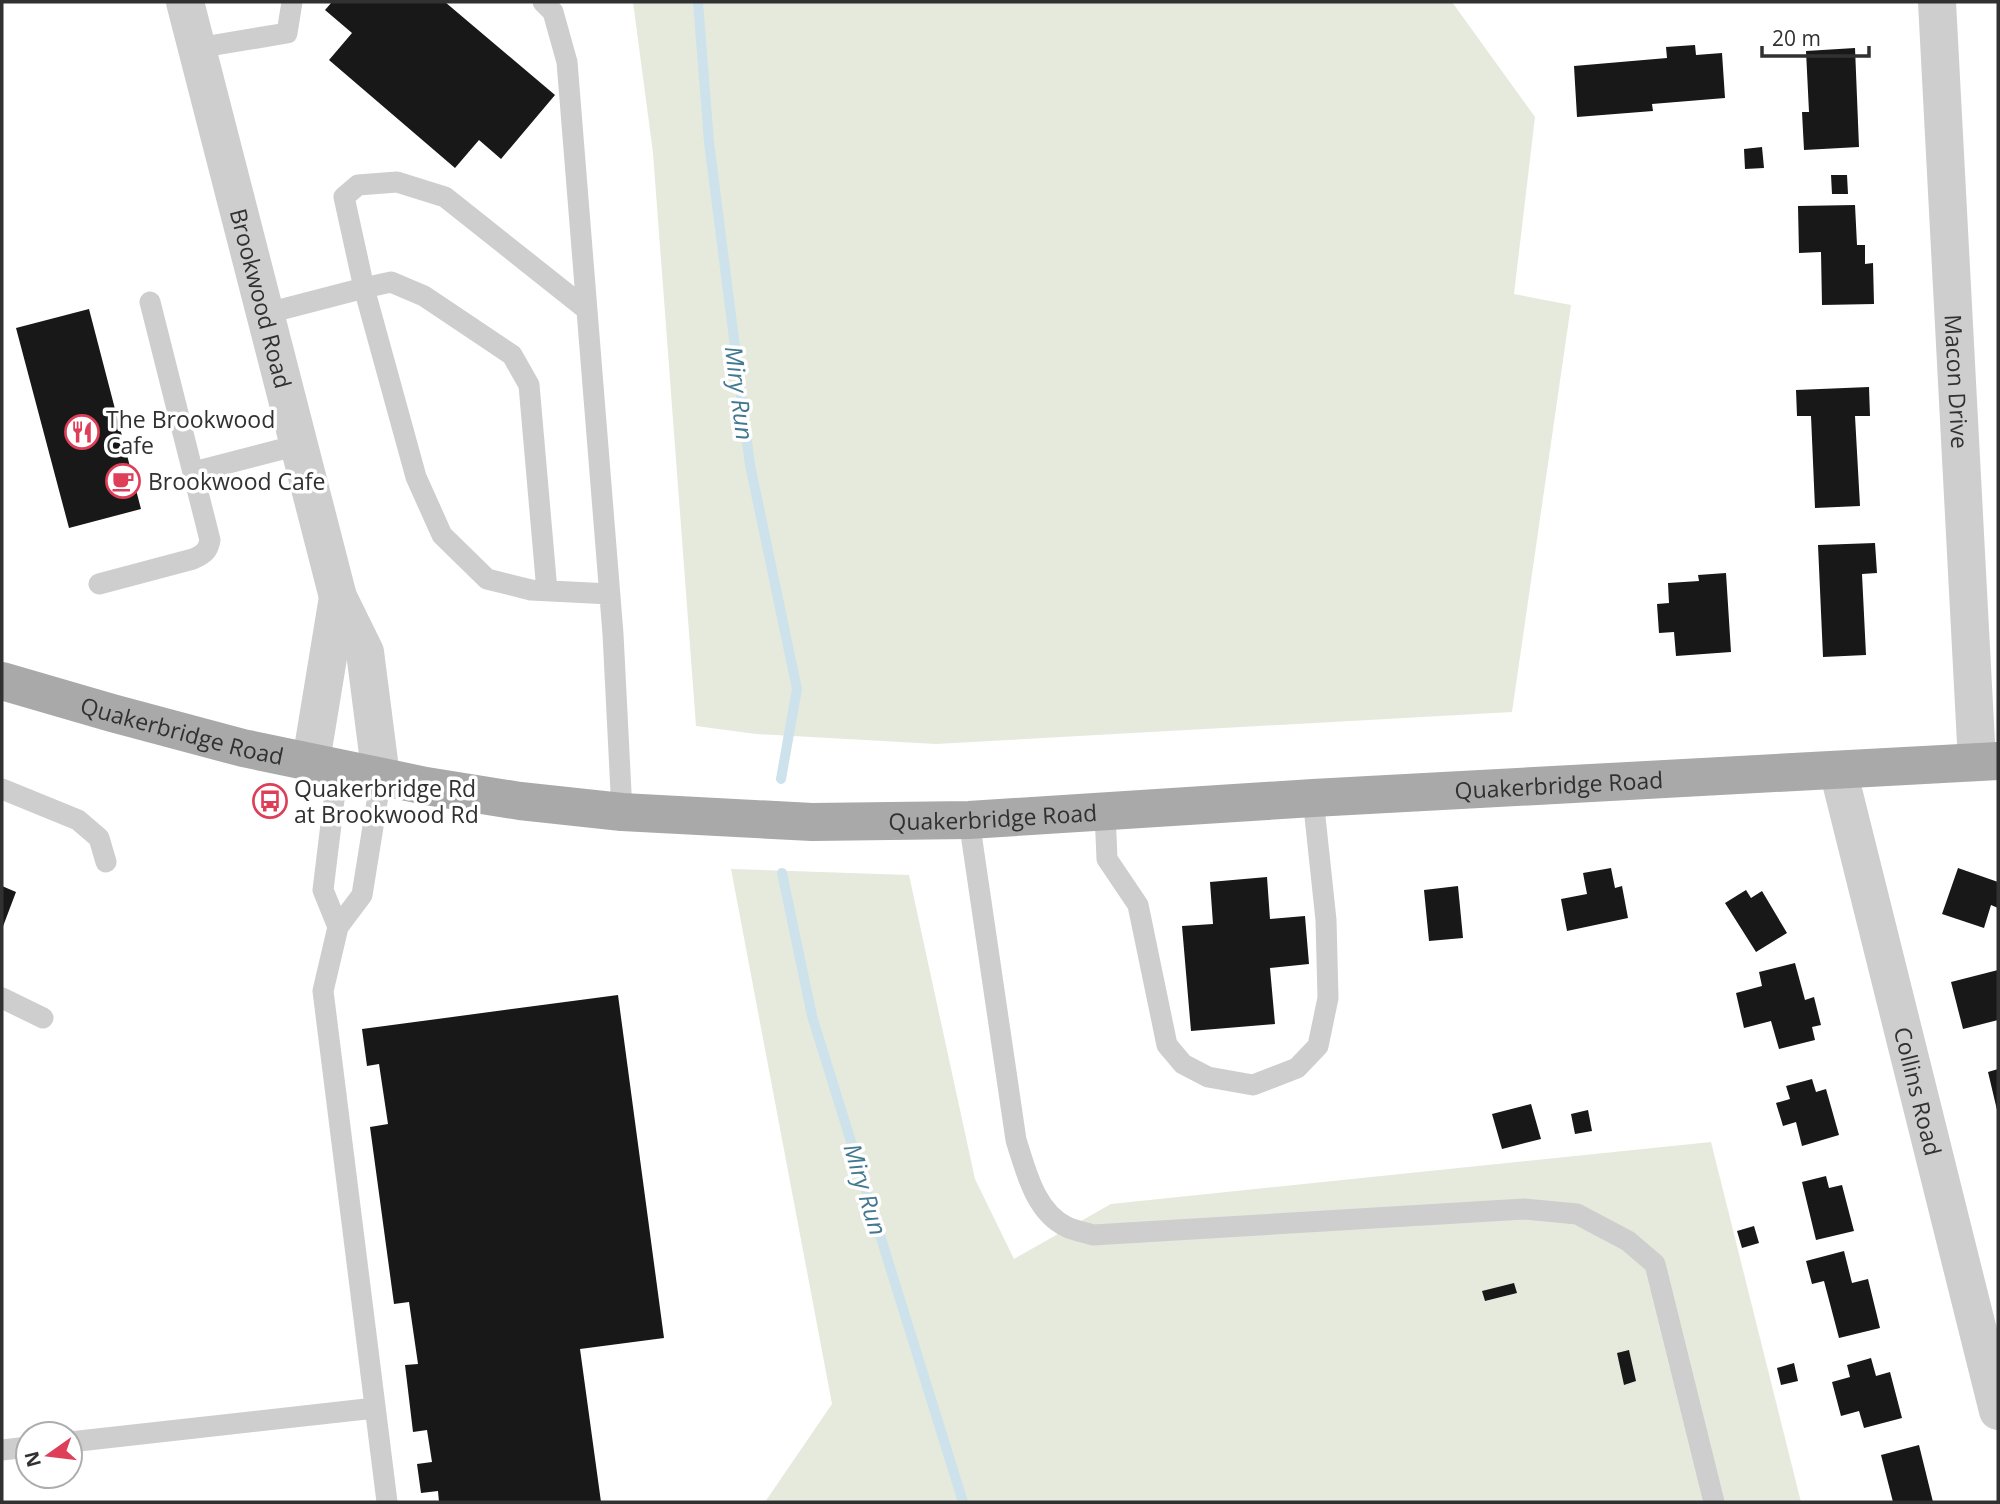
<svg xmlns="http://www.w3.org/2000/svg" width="2000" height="1504" font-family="'Open Sans',sans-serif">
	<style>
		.green { fill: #e5eadd }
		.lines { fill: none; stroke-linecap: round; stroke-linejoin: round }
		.stream { stroke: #cee2ec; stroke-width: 10 }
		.building { fill: #181818 }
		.service { stroke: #cecece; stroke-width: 21 }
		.minor { stroke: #cecece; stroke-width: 38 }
		.primary { stroke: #a9a9a9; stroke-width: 38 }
		.labels { text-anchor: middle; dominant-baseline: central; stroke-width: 7; stroke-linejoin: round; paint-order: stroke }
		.street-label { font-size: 23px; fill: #313131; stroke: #fff }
		.poi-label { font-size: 23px; fill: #313131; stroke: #fff; text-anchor: start }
		.water-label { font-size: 24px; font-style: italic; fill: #427990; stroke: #fff }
	</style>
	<rect width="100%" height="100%" fill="#fff"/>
	<!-- green -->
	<path class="green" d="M 633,2 L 1452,2 L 1535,117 L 1514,294 L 1571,305 L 1512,712 L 936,744 L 756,734 L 696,726 L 653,153 Z
		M 731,869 L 909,875 L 975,1179 L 1014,1259 L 1111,1204 L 1711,1142 L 1801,1502 L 765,1502 L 832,1404 Z"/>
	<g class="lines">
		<!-- stream -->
		<path class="stream" d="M 698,2 L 709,142 L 750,465 L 797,689 L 781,779
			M 782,873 L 812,1016 L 963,1502"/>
	</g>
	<!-- building -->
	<path class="building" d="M 332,2 L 445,2 L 555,95 L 501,159 L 479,140 L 455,168 L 329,60 L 352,33 L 325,10 Z
		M 1695,45 L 1696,55 L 1722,53 L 1725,98 L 1652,104 L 1653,111 L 1577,117 L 1574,66 L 1667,58 L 1666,47 Z
		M 1855,48 L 1859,147 L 1804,150 L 1802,112 L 1809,112 L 1806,51 Z
		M 1762,147 L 1764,168 L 1745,169 L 1744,149 Z
		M 1831,175 L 1847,175 L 1848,194 L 1832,194 Z
		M 1855,205 L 1857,245 L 1865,245 L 1865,264 L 1873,263 L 1874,304 L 1822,305 L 1821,252 L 1799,253 L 1798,206 Z
		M 89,309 L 141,509 L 69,528 L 16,328 Z
		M 1869,387 L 1870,416 L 1855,416 L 1860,506 L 1815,508 L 1811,416 L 1797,416 L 1796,390 Z
		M 1875,543 L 1877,573 L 1862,574 L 1866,655 L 1823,657 L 1818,545 Z
		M 1726,573 L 1731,652 L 1676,656 L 1674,632 L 1659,633 L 1657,604 L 1669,603 L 1668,583 L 1699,581 L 1698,575 Z
		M 1611,868 L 1615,888 L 1622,886 L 1628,918 L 1567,931 L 1561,899 L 1587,894 L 1583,873 Z
		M 1958,868 L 1998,882 L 1998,908 L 1991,905 L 1984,928 L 1942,914 Z
		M 1267,877 L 1270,919 L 1305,916 L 1309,964 L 1270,968 L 1275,1024 L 1191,1031 L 1182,926 L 1213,924 L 1210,882 Z
		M 2,886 L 16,892 L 2,929 Z
		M 1458,886 L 1463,938 L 1429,941 L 1424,890 Z
		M 1746,890 L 1751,898 L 1762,891 L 1787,933 L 1756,952 L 1725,903 Z
		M 1795,963 L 1805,1000 L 1814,997 L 1821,1025 L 1812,1027 L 1815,1040 L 1779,1049 L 1771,1021 L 1744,1028 L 1736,993 L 1762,986 L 1759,972 Z
		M 1998,970 L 1998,1020 L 1963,1029 L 1951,982 Z
		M 618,995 L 664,1338 L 580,1349 L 601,1502 L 439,1502 L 438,1491 L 421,1493 L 417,1464 L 432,1462 L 427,1430 L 413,1432 L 405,1365 L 418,1364 L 409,1302 L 394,1304 L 370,1127 L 388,1124 L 379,1064 L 367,1066 L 362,1029 Z
		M 1998,1069 L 1998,1109 L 1997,1110 L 1988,1072 Z
		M 1812,1079 L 1816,1092 L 1826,1089 L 1839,1135 L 1802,1146 L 1796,1122 L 1783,1126 L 1776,1103 L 1790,1099 L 1786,1086 Z
		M 1531,1104 L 1541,1139 L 1502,1149 L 1492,1114 Z
		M 1588,1110 L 1592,1131 L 1575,1134 L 1571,1114 Z
		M 1826,1176 L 1829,1188 L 1842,1185 L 1854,1231 L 1816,1240 L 1802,1182 Z
		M 1754,1226 L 1759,1243 L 1742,1248 L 1737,1231 Z
		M 1844,1251 L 1852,1283 L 1868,1279 L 1880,1328 L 1839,1338 L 1824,1281 L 1812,1284 L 1806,1261 Z
		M 1514,1283 L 1517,1293 L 1485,1301 L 1482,1291 Z
		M 1629,1350 L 1636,1381 L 1624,1385 L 1617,1353 Z
		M 1871,1358 L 1876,1376 L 1890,1372 L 1902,1418 L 1864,1428 L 1859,1411 L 1841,1416 L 1832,1382 L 1850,1377 L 1847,1365 Z
		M 1794,1363 L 1798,1381 L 1781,1385 L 1777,1368 Z
		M 1919,1445 L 1933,1502 L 1893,1502 L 1881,1455 Z"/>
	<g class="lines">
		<!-- service -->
		<path class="service" d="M 543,2 L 553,12 L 567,62 L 613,634 L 622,812
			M 197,48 L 287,33 L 292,2
			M 264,314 L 364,288 L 416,477 L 442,535 L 487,579 L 531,590 L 610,594
			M 194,472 L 298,445
			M 99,584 L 193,559 C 204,554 208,551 210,540 L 150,302
			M 547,591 L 529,385 L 512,355 L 424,296 L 391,282 L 364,288 L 344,197 L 358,185 L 397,182 L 445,197 L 586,309
			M 338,767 L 323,890 L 338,927
			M 381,777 L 362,895 L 338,927 L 323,991 L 387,1502
			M 2,789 L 78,820 L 99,838 L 106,862
			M 1105,812 L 1107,859 L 1138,905 L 1167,1045 L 1183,1064 L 1208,1077 L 1253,1085 L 1297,1068 L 1318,1046 L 1328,998 L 1326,920 L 1313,798
			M 969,820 L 1016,1140 C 1026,1171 1035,1212 1067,1227 C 1075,1231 1085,1232 1093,1235 L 1524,1209 L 1577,1214 L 1628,1241 L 1655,1264 L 1714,1502
			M 2,998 L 43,1018
			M 70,1442 L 375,1408
			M 2,1450 L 28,1447"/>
		<!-- minor -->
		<g class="minor">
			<path id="s1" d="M 185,2 L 338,597 L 365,652 L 381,777"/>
			<path id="s2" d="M 1937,2 L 1977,762"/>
			<path d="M 311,761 L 338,597"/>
			<path id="s3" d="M 1838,770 L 1998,1411"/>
		</g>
		<!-- primary -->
		<path class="primary" id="s4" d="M 2,681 L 112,713 L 243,748 L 426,786 L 520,801 L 622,812 L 812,822 L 969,820 L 1313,798 L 1998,761"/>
	</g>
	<!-- icons -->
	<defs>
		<g id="restaurant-ring" transform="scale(1.75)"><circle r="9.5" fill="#fff" stroke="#de3e57" stroke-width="1.5"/><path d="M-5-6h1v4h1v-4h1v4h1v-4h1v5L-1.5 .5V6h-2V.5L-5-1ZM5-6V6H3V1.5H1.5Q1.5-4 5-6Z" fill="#de3e57"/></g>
		<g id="cafe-ring" transform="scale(1.75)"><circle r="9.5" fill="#fff" stroke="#de3e57" stroke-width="1.5"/><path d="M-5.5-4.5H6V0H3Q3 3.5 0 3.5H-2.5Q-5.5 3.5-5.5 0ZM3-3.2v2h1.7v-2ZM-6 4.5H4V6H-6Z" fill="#de3e57"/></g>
		<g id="bus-ring" transform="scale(1.75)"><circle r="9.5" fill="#fff" stroke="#de3e57" stroke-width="1.5"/><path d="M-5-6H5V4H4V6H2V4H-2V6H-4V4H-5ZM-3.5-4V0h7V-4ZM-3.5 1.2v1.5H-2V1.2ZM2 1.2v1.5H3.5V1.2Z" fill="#de3e57"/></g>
	</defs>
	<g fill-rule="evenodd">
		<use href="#restaurant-ring" x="82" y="432"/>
		<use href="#cafe-ring" x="123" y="481"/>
		<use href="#bus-ring" x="270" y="801"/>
	</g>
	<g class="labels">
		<!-- street labels -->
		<g class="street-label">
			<text stroke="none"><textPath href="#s1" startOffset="306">Brookwood Road</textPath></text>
			<text stroke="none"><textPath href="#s2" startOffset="380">Macon Drive</textPath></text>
			<text stroke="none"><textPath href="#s4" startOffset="187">Quakerbridge Road</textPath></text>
			<text stroke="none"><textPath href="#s4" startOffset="1573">Quakerbridge Road</textPath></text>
			<text stroke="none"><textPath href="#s4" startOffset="1006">Quakerbridge Road</textPath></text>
			<text stroke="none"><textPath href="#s3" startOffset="331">Collins Road</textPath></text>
		</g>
		<!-- poi labels -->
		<g class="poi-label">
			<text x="106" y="419">The Brookwood<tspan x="106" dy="26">Cafe</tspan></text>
			<text x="148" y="481">Brookwood Cafe</text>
			<text x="294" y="788">Quakerbridge Rd<tspan x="294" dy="26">at Brookwood Rd</tspan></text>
		</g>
		<!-- water labels -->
		<g class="water-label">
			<text transform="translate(740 393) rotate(83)">Miry Run</text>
			<text transform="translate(866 1189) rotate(73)">Miry Run</text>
		</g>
	</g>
	<!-- border -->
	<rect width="2000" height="1504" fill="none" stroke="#313131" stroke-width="7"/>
	<!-- north arrow -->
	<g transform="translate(49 1455) rotate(256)"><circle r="33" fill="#ffffff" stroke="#adadad" stroke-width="2"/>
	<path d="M0-5L12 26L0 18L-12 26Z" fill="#de3e57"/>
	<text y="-10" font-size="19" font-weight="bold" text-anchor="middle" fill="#313131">N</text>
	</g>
	<!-- scale -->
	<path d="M1762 46v10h107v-10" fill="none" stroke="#313131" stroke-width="3.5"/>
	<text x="1772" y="46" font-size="21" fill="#313131" stroke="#ffffff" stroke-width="5" paint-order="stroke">20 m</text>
</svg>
